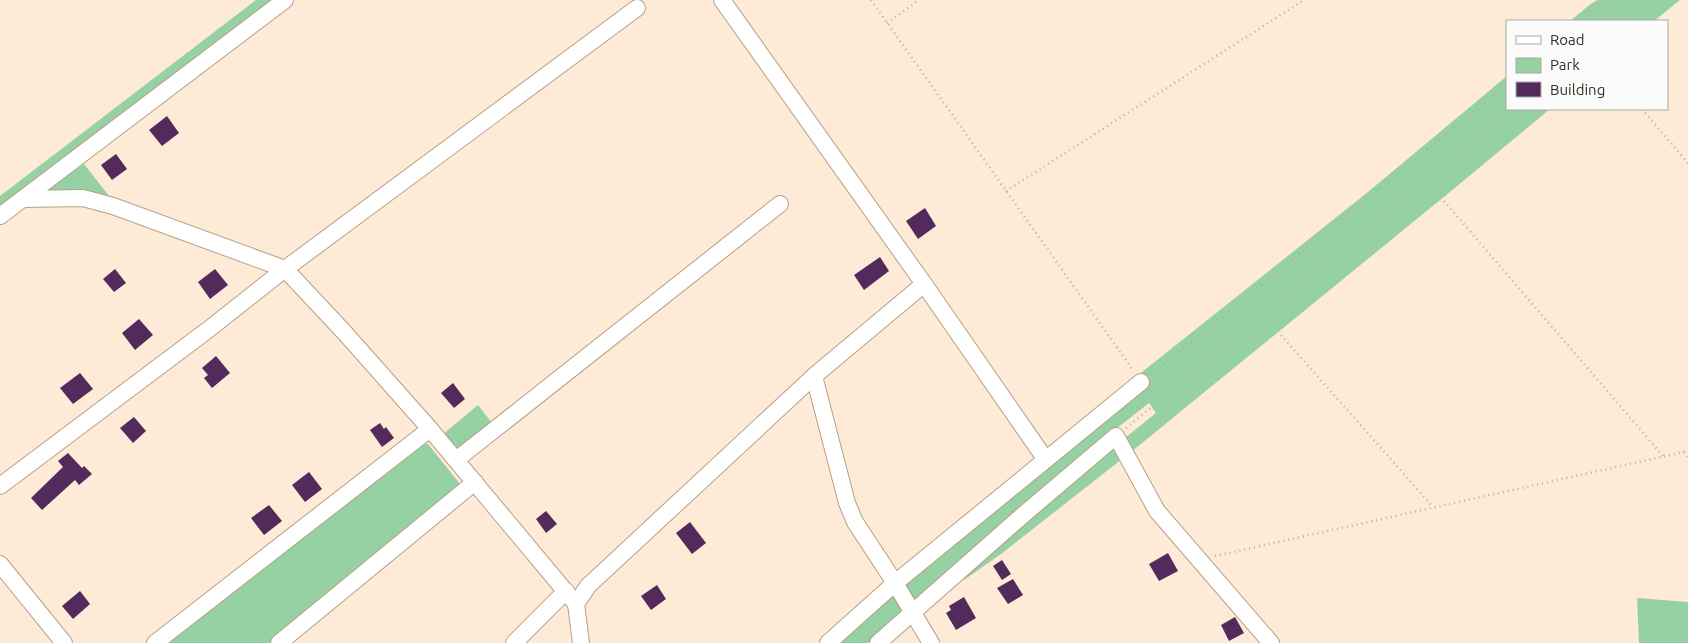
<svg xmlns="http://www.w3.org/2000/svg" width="1688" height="643" font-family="Ubuntu,sans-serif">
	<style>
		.green { fill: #95d1a2 }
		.building { fill: #532a5c }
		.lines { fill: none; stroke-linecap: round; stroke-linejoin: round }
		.minor-casing { stroke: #b6a088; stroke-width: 18 }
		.path { stroke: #bcad9d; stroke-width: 2.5; stroke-dasharray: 1 4; stroke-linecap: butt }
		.minor { stroke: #fff; stroke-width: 16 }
	</style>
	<rect width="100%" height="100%" fill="#fdebd7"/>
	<!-- green -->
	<path class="green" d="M 256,0 L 279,0 L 0,211 L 0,196 Z
		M 1599,0 L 1680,0 L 1654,21 L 1570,21 L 1592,3 Z
		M 1507,76 L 1507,109 L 1550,109 L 1445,196 L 1131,452 L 1125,438 L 1156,413 L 1149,403 L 1112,432 L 914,603 L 902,583 L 1132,380 L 1368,192 Z
		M 84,164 L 113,201 L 42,194 Z
		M 478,405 L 492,423 L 456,452 L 442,435 Z
		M 1115,443 L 1122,459 L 1001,554 L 964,580 L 961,574 Z
		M 428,444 L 460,484 L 271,643 L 165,643 L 419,445 Z
		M 893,590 L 904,610 L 868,643 L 835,643 Z
		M 1637,598 L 1688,602 L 1688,643 L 1639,643 Z"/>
	<!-- building -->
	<path class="building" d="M 167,116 L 179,133 L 162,146 L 149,130 Z
		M 116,154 L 127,169 L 112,180 L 101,165 Z
		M 925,208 L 936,226 L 918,239 L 906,221 Z
		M 880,257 L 889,271 L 864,290 L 854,275 Z
		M 115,269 L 126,283 L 114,292 L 103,279 Z
		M 215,269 L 228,285 L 210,299 L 198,282 Z
		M 139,319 L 153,335 L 135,350 L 122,333 Z
		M 216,356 L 230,373 L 212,388 L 204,378 L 208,375 L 202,368 Z
		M 80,373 L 93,389 L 73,404 L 60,388 Z
		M 453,383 L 465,399 L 454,408 L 441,393 Z
		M 134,417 L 146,431 L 133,443 L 120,428 Z
		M 380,423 L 384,429 L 386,427 L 394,438 L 382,447 L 370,430 Z
		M 68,453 L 82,468 L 84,466 L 92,474 L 79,485 L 75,480 L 42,510 L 31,498 L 63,467 L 58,461 Z
		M 309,472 L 322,489 L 305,502 L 292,485 Z
		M 269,505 L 282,521 L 264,535 L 251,518 Z
		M 546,511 L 557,524 L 546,533 L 536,519 Z
		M 690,522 L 706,543 L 692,554 L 676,533 Z
		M 1168,553 L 1178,571 L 1159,581 L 1149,564 Z
		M 1002,560 L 1011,574 L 1002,580 L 993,566 Z
		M 1013,579 L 1023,595 L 1008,604 L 997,588 Z
		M 657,585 L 666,599 L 651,610 L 641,596 Z
		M 80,591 L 90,604 L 73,619 L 62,606 Z
		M 964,597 L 976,618 L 956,630 L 946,613 L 951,610 L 949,606 Z
		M 1235,617 L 1244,633 L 1229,641 L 1221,625 Z"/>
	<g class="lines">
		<!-- minor casing -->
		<g class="minor-casing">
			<path id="minor" d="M 722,0 L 924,284 L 1046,460
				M 23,199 L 83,198 L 113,206 L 285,269 L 344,332 L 430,429 L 576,604
				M 0,216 L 285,0
				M 814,376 L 847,503 L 855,522 L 895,583 L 931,643
				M 456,460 L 780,204
				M 0,486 L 209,329 L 285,269 L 637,8
				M 0,564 L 64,643
				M 155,643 L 430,429
				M 279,643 L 475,482
				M 514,643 L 566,591
				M 581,643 L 576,604 L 588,586 L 814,376 L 924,284
				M 828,643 L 895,583 L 1141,382
				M 878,643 L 1023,515 L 1116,436 L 1157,511 L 1271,643"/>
		</g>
		<!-- path -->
		<path class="path" d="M 871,0 L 1133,370
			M 1597,0 L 1617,21
			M 1578,21 L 1599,3
			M 1618,21 L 1643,0
			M 887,23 L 919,0
			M 1642,109 L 1688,163
			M 1006,191 L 1304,0
			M 1444,201 L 1663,456
			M 1281,335 L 1433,507
			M 1152,374 L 1461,122 L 1507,83
			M 1126,428 L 1513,109
			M 1684,452 L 1688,457
			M 1215,556 L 1688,451"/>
		<!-- minor -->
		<use href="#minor" class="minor"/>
	</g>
	<!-- legend -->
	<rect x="1506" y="20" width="162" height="90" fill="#fbfbfb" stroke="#aca9a5"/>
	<rect x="1516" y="36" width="25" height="8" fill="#ffffff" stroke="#aca9a5"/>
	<text x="1550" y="45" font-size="15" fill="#362d23">Road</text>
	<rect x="1516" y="58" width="25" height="15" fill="#95d1a2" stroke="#aca9a5"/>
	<text x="1550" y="70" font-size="15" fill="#362d23">Park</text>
	<rect x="1516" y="82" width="25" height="15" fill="#532a5c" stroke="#aca9a5"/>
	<text x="1550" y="95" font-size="15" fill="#362d23">Building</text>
</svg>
